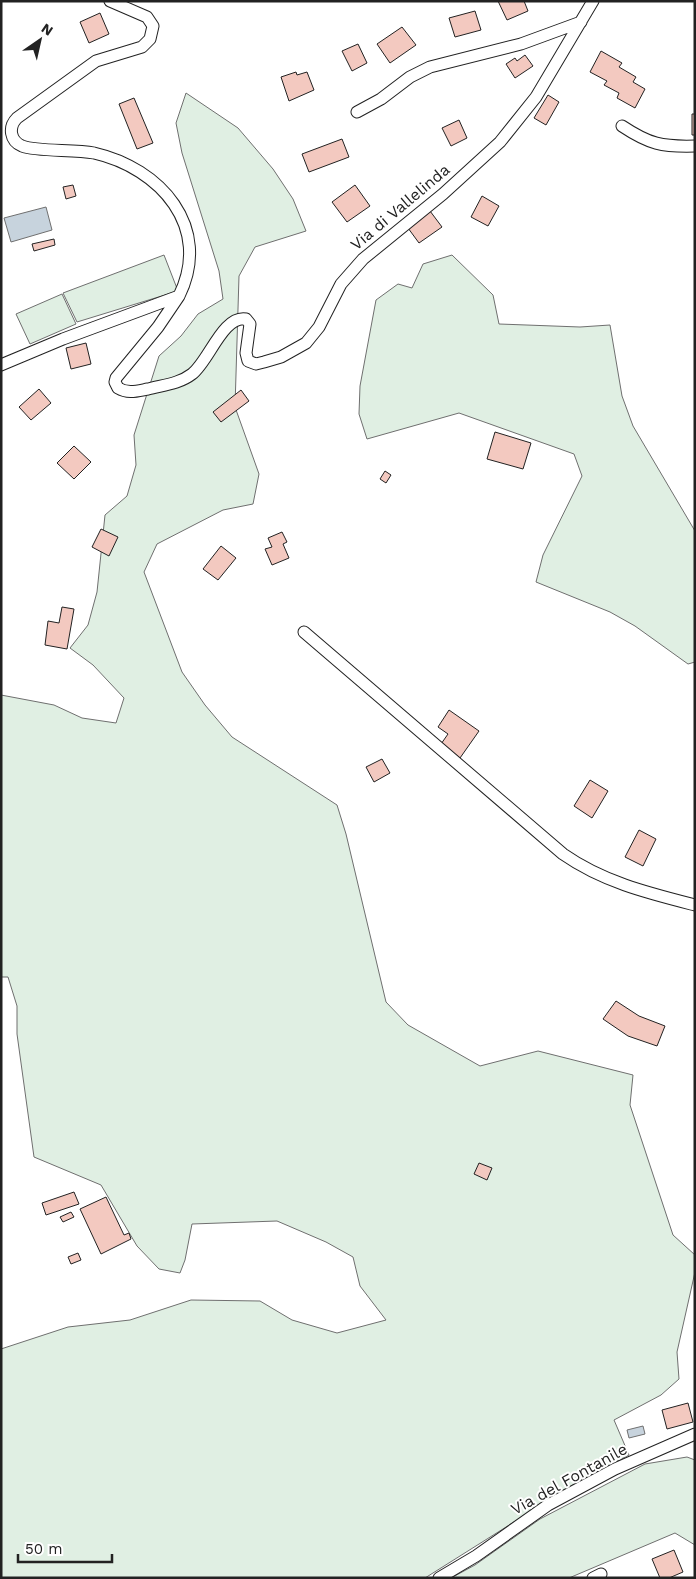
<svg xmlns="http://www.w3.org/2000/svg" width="696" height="1579" font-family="'Work Sans',sans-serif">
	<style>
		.green { fill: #e0efe3; stroke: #6f6f6f }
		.water { fill: #c7d3dd; stroke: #6f6f6f }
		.building { fill: #f3c9c0; stroke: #222 }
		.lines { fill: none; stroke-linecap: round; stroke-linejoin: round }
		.street-casing { stroke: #222; stroke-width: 13 }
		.street { stroke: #fff; stroke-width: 11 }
		.labels { text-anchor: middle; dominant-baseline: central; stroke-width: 4; stroke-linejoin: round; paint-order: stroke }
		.street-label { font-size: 16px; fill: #222; stroke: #fff }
	</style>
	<rect width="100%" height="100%" fill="#fff"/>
	<!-- green -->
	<path class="green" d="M 186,93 L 238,128 L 273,169 L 293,199 L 306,231 L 255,247 L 239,276 L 235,407 L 259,474 L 253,504 L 223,510 L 157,544 L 144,572 L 182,672 L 205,705 L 232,737 L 337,805 L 346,834 L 386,1002 L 408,1025 L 480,1066 L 538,1051 L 633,1075 L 630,1105 L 673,1235 L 695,1255 L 695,1272 L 677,1352 L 679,1379 L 661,1395 L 614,1420 L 629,1455 L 576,1483 L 425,1578 L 1,1578 L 1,1349 L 68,1327 L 130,1320 L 191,1300 L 260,1301 L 292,1320 L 337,1333 L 386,1320 L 360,1286 L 353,1257 L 326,1242 L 277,1221 L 192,1224 L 185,1260 L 180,1273 L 159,1269 L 137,1246 L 101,1185 L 34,1157 L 17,1034 L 17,1006 L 8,977 L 1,977 L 1,695 L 54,705 L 82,718 L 116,723 L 124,698 L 93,665 L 70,648 L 88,625 L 97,592 L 105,515 L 127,496 L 136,465 L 134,435 L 159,356 L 181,336 L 198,314 L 223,299 L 219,271 L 182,153 L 176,123 Z
		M 164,255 L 178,291 L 77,322 L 63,293 Z
		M 452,255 L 493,295 L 499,324 L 580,327 L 610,325 L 622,396 L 633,426 L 695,531 L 695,662 L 688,664 L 635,626 L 610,612 L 536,582 L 543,555 L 582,476 L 574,454 L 459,413 L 367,439 L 359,414 L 360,386 L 376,300 L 398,284 L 412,288 L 423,264 Z
		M 62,294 L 76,324 L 30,344 L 16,314 Z
		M 687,1457 L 695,1460 L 695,1545 L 675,1533 L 569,1578 L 451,1578 L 475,1565 L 540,1519 L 645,1464 Z"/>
	<!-- water -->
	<path class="water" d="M 46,207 L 52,230 L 11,242 L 4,218 Z
		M 643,1426 L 645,1434 L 629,1438 L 627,1430 Z"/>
	<!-- building -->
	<path class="building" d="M 498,1 L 524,1 L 528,11 L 507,20 Z
		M 475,11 L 481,30 L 455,37 L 449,18 Z
		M 100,13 L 109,34 L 89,43 L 80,22 Z
		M 402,27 L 416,45 L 390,63 L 377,44 Z
		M 358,44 L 367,63 L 352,71 L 342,51 Z
		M 601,51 L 622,63 L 619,67 L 636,77 L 633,82 L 645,89 L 635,108 L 617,98 L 619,93 L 604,85 L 607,81 L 590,72 Z
		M 525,55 L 533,66 L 515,78 L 506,64 L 515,58 L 517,61 Z
		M 296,72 L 297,75 L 307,72 L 314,90 L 289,101 L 281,77 Z
		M 548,95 L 559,102 L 546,125 L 534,118 Z
		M 134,98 L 153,143 L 137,149 L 119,104 Z
		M 692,114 L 695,114 L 695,135 L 692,135 Z
		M 459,120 L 467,138 L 451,146 L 442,128 Z
		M 342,139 L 349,157 L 309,172 L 302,154 Z
		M 73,185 L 76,196 L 66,199 L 63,187 Z
		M 355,185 L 370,206 L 347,222 L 332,202 Z
		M 482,196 L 499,206 L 488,226 L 471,217 Z
		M 430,211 L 442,227 L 419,243 L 408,228 Z
		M 54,239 L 55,245 L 34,251 L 32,244 Z
		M 86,343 L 91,364 L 71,369 L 66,348 Z
		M 39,389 L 51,403 L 31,420 L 19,407 Z
		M 241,390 L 249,401 L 221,422 L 213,412 Z
		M 495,432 L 531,443 L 523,469 L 487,459 Z
		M 74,446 L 91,462 L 74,479 L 57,463 Z
		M 385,471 L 391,475 L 386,483 L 380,479 Z
		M 101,529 L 118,537 L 109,556 L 92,547 Z
		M 282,532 L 287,542 L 283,544 L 289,558 L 272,565 L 265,549 L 272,547 L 268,538 Z
		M 221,546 L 236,558 L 218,580 L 203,569 Z
		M 62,607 L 74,609 L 67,649 L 45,645 L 48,621 L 59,623 Z
		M 449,710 L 479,731 L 460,758 L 441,744 L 448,734 L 438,727 Z
		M 382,759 L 390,773 L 374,782 L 366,767 Z
		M 590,780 L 608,791 L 592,818 L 574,806 Z
		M 639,830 L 656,839 L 643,866 L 625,857 Z
		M 616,1001 L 639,1016 L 665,1026 L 657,1046 L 628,1036 L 603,1019 Z
		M 479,1163 L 492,1168 L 487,1180 L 474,1174 Z
		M 74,1192 L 79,1204 L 46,1215 L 42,1203 Z
		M 106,1197 L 124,1235 L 129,1233 L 131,1239 L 101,1254 L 80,1209 Z
		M 71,1212 L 74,1217 L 63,1222 L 60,1217 Z
		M 78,1253 L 81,1260 L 71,1264 L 68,1257 Z
		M 688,1403 L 693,1422 L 667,1429 L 662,1410 Z
		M 674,1550 L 683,1572 L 669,1578 L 660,1578 L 652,1559 Z"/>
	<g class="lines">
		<!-- street casing -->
		<g class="street-casing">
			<path id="street" d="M 110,1 L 147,17 L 153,26 L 150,39 L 142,47 L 96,61 L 17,118 C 8,127 10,141 22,146 C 38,152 74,149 94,153 C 160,168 213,227 179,296
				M 357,112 L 381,99 L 410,77 L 430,67 L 521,44 L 581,22
				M 622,126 C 649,144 662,147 695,146
				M 1,365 L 63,339 L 179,296 L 158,327 L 116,378 L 115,382 L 118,388 C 128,394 137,391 148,389 C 163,385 179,384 192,374 C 209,361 223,315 246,319 L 250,324 L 246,353 L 248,361 L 256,364 L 264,362 L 281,357 L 306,343 L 319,327 L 341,284 L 363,259 L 443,194 L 500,142 L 536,97 L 593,1
				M 304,632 L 563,854 C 603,882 648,893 695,905
				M 439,1578 L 476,1556 L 548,1505 L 615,1469 L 695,1434
				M 593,1578 L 601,1574"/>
		</g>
		<!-- street -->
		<use href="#street" class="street"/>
	</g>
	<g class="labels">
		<!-- street labels -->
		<g class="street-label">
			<text transform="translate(400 207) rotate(-40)">Via di Vallelinda</text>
			<text transform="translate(569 1479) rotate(-29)">Via del Fontanile</text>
		</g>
	</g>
	<!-- border -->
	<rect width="696" height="1579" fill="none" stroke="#222222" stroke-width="5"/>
	<!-- north arrow -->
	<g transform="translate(40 40) rotate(34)" stroke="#ffffff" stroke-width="4" paint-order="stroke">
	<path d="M0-4L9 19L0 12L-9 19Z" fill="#222222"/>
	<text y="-8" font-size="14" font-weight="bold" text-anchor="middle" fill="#222222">N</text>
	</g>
	<!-- scale -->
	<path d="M18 1554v8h94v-8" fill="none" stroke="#222222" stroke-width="2.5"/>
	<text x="25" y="1554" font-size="15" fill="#222222" stroke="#ffffff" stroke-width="4" paint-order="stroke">50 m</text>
</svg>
